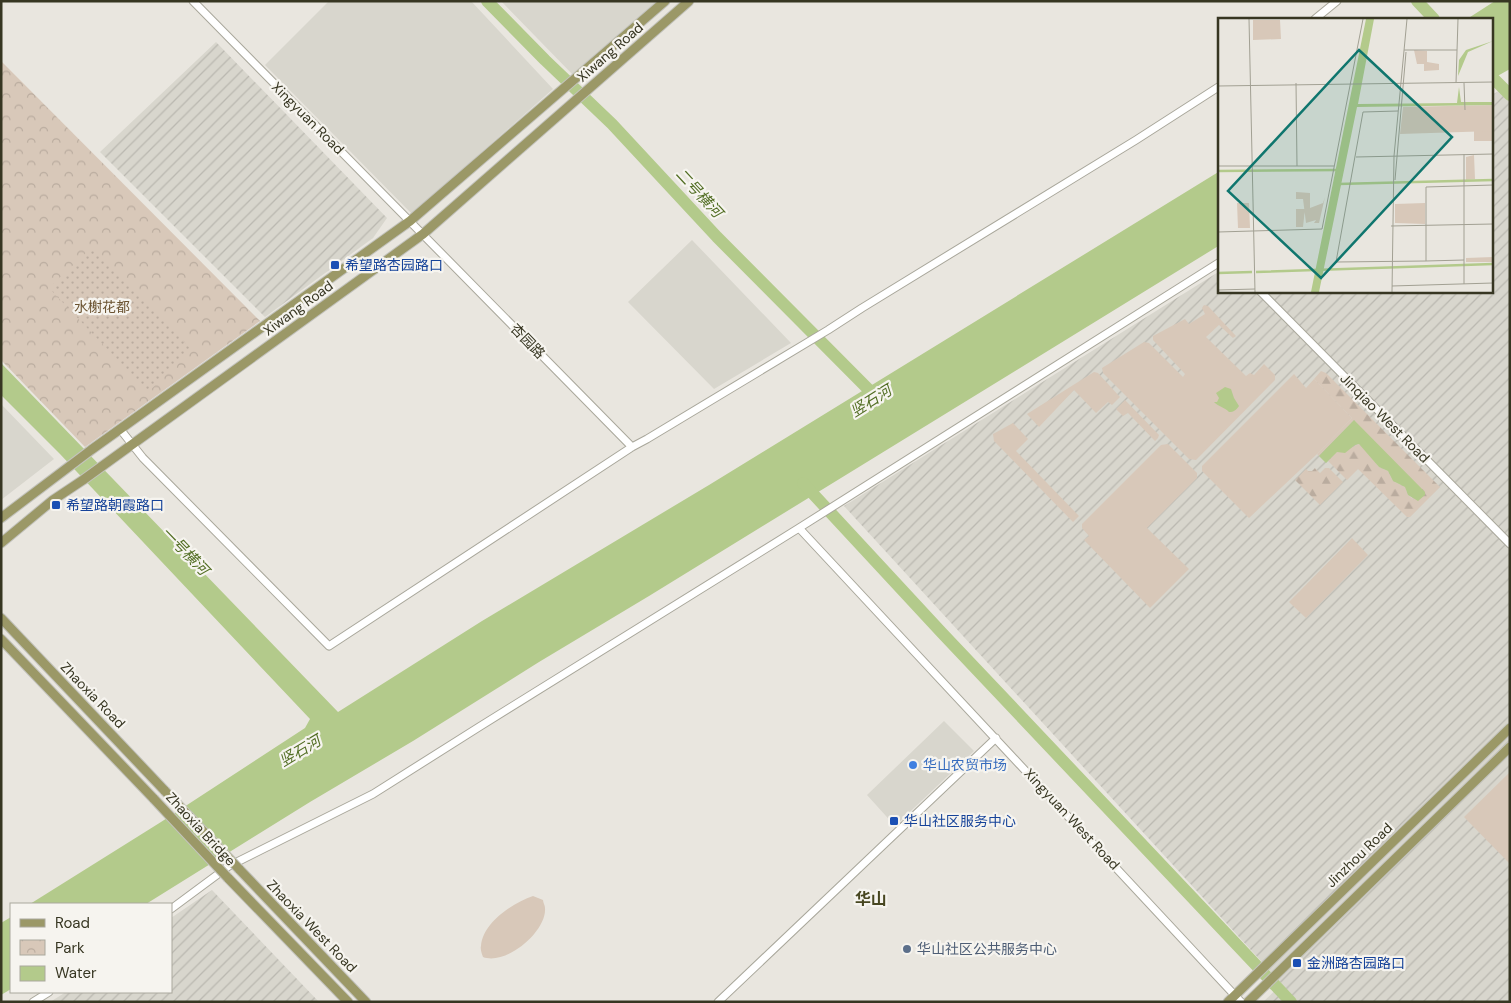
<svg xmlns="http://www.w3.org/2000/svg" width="1511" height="1003" font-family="'DM Sans','Noto Sans SC',sans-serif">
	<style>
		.built { fill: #d8d6cd }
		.industrial { fill: url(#industrial-furrows) }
		.grass { fill: #d8c8b9 }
		.forest { fill: url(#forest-firs) }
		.park { fill: url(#park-crowns) }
		.garden { fill: url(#garden-dots) }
		.water { fill: #b3ca8b }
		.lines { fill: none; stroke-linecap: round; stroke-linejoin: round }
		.river { stroke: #b3ca8b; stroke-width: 12 }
		.minor-casing { stroke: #a9a79b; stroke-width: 9 }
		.major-casing { stroke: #c3c3bd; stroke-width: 11 }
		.minor { stroke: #fff; stroke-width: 7 }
		.major { stroke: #9b9867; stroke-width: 9 }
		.major-bridge-casing { stroke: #c3c3bd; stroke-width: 11; stroke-linecap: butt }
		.major-bridge { stroke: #9b9867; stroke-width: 9 }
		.transit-dot { fill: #1a4fb4; stroke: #f6f4ef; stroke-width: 2 }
		.shop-dot { fill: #3f7fe0; stroke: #f6f4ef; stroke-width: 2 }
		.service-dot { fill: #5c6f8a; stroke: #f6f4ef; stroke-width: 2 }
		.labels { text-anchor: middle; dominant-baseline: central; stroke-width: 4.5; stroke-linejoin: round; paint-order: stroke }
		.street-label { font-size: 14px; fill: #373622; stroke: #f6f4ef }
		.transit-label { font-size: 14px; fill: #164399; stroke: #f6f4ef; text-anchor: start }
		.park-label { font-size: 14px; fill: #6a5230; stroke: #f6f4ef }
		.shop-label { font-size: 14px; fill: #366cbe; stroke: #f6f4ef; text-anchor: start }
		.service-label { font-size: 14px; fill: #4e5e75; stroke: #f6f4ef; text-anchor: start }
		.water-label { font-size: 15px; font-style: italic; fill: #516d22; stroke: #f6f4ef }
		.quarter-label { font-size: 16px; font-weight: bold; fill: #474620; stroke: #f6f4ef }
		.inset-river { fill: none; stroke: #b3ca8b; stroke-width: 2.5 }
		.inset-road { fill: none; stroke: #a2a093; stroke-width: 1 }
		.view { fill: #0f766e; fill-opacity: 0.15; stroke: #0f766e; stroke-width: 2.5 }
		.inset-edge { fill: none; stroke: #373622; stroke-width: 2.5 }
	</style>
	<defs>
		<pattern id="industrial-furrows" width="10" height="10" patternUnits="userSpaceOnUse" patternTransform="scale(1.25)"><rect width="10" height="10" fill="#d8d6cd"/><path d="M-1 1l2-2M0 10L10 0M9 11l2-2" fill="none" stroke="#bab8b0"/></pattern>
		<pattern id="forest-firs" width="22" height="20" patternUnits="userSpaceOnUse" patternTransform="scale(1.25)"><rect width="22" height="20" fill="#d8c8b9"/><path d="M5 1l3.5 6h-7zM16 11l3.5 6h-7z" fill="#baac9f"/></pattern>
		<pattern id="park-crowns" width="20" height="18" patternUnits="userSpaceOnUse" patternTransform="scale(1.25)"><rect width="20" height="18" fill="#d8c8b9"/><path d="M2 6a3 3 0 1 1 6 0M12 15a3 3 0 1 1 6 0" fill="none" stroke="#baac9f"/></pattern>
		<pattern id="garden-dots" width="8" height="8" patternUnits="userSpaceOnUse" patternTransform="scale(1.25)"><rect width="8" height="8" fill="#d8c8b9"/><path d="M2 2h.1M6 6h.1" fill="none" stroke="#baac9f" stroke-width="1.8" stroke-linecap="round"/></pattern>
	</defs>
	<rect width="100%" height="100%" fill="#e9e6df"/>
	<!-- built -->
	<path class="built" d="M 329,1 L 471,1 L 553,89 L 412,214 L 265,65 Z
		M 501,1 L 659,1 L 574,76 Z
		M 692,240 L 791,343 L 714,389 L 628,302 Z
		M 1,404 L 54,459 L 1,500 Z
		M 944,721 L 974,751 L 895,826 L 867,795 Z"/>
	<!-- industrial -->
	<path class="industrial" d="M 216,42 L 387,218 L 373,238 L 265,317 L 100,152 Z
		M 1510,84 L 1510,1002 L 1263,1002 L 1282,984 L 844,506 L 1220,271 L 1220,291 L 1492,291 L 1492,95 Z
		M 212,890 L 319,1002 L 50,1002 L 66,992 L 171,992 L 171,918 Z"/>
	<!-- grass -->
	<path class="grass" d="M 1204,305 L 1208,306 L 1236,336 L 1233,338 L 1219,325 L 1206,337 L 1246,376 L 1250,373 L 1254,375 L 1264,364 L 1275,375 L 1275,380 L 1196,460 L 1189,459 L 1103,373 L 1102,368 L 1144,342 L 1149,343 L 1183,377 L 1185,374 L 1153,340 L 1153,336 L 1185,319 L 1189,324 L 1205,314 L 1202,308 Z
		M 1094,372 L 1098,373 L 1120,397 L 1112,405 L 1108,402 L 1096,413 L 1074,390 L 1039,427 L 1027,414 Z
		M 1294,374 L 1306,388 L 1314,379 L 1352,418 L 1317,454 L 1249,518 L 1202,471 L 1202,466 Z
		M 1125,400 L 1159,435 L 1158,438 L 1155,441 L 1128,413 L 1123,416 L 1116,409 Z
		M 1013,423 L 1028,439 L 1016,451 L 1079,516 L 1073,522 L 994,441 L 993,434 Z
		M 1168,444 L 1197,473 L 1197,478 L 1147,528 L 1189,569 L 1150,608 L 1084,540 L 1089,536 L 1082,528 L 1082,524 L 1161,445 Z
		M 1352,538 L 1368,555 L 1306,618 L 1289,602 Z
		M 1510,772 L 1510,864 L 1464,817 Z
		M 533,896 L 543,900 C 543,903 545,905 545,908 C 547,931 506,966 483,957 C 482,954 480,949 481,946 C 483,922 513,903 533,896 Z"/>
	<!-- forest -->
	<path class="forest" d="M 1321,371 L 1326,373 L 1440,487 L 1410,517 L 1407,517 L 1358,469 L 1347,480 L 1328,461 L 1337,451 L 1350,448 L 1359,444 L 1363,447 L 1379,467 L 1388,471 L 1393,481 L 1405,487 L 1408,495 L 1414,500 L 1354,420 L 1319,456 L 1317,454 L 1352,418 L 1314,379 Z
		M 1315,468 L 1320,473 L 1325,468 L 1329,468 L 1343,482 L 1320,505 L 1295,480 L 1306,469 L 1308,471 L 1312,471 Z"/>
	<!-- park -->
	<path class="park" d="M 1,61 L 260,321 L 85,447 L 1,360 Z"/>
	<!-- garden -->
	<path class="garden" d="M 93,246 L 192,350 L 148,392 L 49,288 Z"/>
	<!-- water -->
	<path class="water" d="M 1495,1 L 1510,1 L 1510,69 L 1492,79 L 1492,19 L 1467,19 Z
		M 1220,171 L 1220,245 L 649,596 L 539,662 L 413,741 L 310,802 L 146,904 L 30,904 L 161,822 L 305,728 L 310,719 L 60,454 L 1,395 L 1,363 L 338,712 L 482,621 L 709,485 Z
		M 1225,387 L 1231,389 L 1234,398 L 1239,406 C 1236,410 1234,412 1229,412 C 1224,407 1219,407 1214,402 L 1217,402 L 1219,398 L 1216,393 Z
		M 1354,420 L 1425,492 L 1425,495 L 1418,501 L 1408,495 L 1405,487 L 1393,481 L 1388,471 L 1379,467 L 1359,444 L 1355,445 L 1345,453 L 1337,452 L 1326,463 L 1319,456 Z
		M 11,917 L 11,989 L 1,995 L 1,923 Z"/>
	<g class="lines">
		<!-- river -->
		<path class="river" d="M 487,1 L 545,60 L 612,124 L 717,237 L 878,399
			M 1417,1 L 1434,19
			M 1492,77 L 1510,95
			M 803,483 L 942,633 L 1291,1002"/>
		<!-- minor casing -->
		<g class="minor-casing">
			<path id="minor" d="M 193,1 L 632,447
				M 1315,19 L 1337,1
				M 1260,291 L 1510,544
				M 120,429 L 143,458 L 329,646 L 632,447 L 647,439 L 828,330 L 862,308 L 1136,140 L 1220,86
				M 799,528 L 1241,1002
				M 171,909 L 229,866 L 373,794 L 479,727 L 799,528 L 1220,262
				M 33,1002 L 49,992
				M 718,1002 L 996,738"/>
		</g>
		<!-- major casing -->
		<g class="major-casing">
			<path id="major" d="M 1,518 L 91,450 L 410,221 L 665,1
				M 1,543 L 53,500 L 83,480 L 423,234 L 689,1
				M 1,618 L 165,791
				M 1,639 L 154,799
				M 239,869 L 366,1002
				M 228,878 L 348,1002
				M 1228,1002 L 1510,728
				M 1248,1002 L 1510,747"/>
		</g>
		<!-- minor -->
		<use href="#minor" class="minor"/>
		<!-- major -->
		<use href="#major" class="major"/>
		<!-- major-bridge casing -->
		<g class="major-bridge-casing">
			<path id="major-bridge" d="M 165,791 L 239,869
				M 154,799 L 228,878"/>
		</g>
		<!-- major-bridge -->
		<use href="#major-bridge" class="major-bridge"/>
	</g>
	<!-- markers -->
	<g class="transit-dot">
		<rect x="330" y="260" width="10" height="10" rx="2.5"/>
		<rect x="51" y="500" width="10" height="10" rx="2.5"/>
		<rect x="889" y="816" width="10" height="10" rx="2.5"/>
		<rect x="1292" y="958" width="10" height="10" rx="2.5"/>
	</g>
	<circle class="shop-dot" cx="913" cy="765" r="5"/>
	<circle class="service-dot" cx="907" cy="949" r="5"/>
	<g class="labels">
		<!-- street labels -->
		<g class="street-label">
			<text transform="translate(610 52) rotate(-41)">Xiwang Road</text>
			<text transform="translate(308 118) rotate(45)">Xingyuan Road</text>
			<text transform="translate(298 308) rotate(-36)">Xiwang Road</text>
			<text transform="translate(528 341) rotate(46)">杏园路</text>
			<text transform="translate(1385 418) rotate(45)">Jinqiao West Road</text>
			<text transform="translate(93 695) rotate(46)">Zhaoxia Road</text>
			<text transform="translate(1072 819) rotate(47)">Xingyuan West Road</text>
			<text transform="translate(201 829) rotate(47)">Zhaoxia Bridge</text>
			<text transform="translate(1359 855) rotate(-44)">Jinzhou Road</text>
			<text transform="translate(312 926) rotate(46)">Zhaoxia West Road</text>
		</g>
		<!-- transit labels -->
		<g class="transit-label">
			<text x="345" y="265">希望路杏园路口</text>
			<text x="66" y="505">希望路朝霞路口</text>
			<text x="904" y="821">华山社区服务中心</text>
			<text x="1307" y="963">金洲路杏园路口</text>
		</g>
		<!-- park labels -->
		<g class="park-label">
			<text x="102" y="307">水榭花都</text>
		</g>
		<!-- shop labels -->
		<g class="shop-label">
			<text x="923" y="765">华山农贸市场</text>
		</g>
		<!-- service labels -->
		<g class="service-label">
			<text x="917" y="949">华山社区公共服务中心</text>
		</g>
		<!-- water labels -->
		<g class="water-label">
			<text transform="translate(699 193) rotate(47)">二号横河</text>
			<text transform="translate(871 401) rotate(-32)">竖石河</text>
			<text transform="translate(185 551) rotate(46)">一号横河</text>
			<text transform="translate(300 751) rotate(-31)">竖石河</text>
		</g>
		<!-- quarter labels -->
		<g class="quarter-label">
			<text x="871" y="899">华山</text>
		</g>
	</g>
	<!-- overview -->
	<g transform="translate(1218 18)">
		<rect width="275" height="275" fill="#e9e6df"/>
		<path d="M 35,2 L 62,2 L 63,21 L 35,22 ZM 196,32 L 209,33 L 209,44 L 221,46 L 221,52 L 206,53 L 206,46 L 199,46 ZM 256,113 L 275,113 L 275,123 L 256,123 ZM 256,137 L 257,161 L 248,162 L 248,139 ZM 78,174 L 92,175 L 92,190 L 105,185 L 107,179 L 101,205 L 96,205 L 98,202 L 88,205 L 85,181 L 78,181 ZM 19,185 L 31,185 L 32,210 L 20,210 ZM 78,191 L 87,191 L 85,209 L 78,209 Z" fill="#d8c8b9"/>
		<path d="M 275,87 L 275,113 L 182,116 L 185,89 ZM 207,185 L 207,206 L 177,205 L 177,186 ZM 275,239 L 275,244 L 248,244 L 248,240 Z" fill="#d8c8b9"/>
		<path d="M 185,99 L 203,99 L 203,107 L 185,107 Z" fill="#d8c8b9"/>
		<path d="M 148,1 L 156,1 L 140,86 L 239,85 L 241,69 L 243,84 L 275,84 L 275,87 L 139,89 L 101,274 L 93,274 ZM 275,23 L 250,34 L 240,58 L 241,42 L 248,32 Z" fill="#b3ca8b"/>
		<path class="inset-river" d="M 0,153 L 122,152M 120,166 L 275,162M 38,254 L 275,246M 0,255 L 34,254"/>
		<path class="inset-road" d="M 31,1 L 37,274M 186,32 L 239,32M 78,65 L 79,148M 238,65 L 240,1M 246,65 L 247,92M 0,68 L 275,64M 180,93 L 145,94 L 118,244 L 208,243M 138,139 L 275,136M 0,148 L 116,148M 177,162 L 188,34M 173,208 L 275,206M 0,214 L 104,211 L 145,1M 246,242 L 208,243 L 208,169 L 275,167M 246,266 L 246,136M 174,268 L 275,265M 0,272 L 37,271M 174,274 L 176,138 L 189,1"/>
		<path class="view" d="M 141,32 L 234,119 L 103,260 L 10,173 Z"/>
		<rect width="275" height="275" class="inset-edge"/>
	</g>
	<!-- border -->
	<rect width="1511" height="1003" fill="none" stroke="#373622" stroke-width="5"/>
	<!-- legend -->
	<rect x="10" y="903" width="162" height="90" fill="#f6f4ef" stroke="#aaa89d"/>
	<rect x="20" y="919" width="25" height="8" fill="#9b9867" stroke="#aaa89d"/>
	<text x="55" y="928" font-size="15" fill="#373622">Road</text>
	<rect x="20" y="940" width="25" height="15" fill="url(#park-crowns)" stroke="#aaa89d"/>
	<text x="55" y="953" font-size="15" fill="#373622">Park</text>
	<rect x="20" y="966" width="25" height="15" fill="#b3ca8b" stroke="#aaa89d"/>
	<text x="55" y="978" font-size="15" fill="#373622">Water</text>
</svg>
